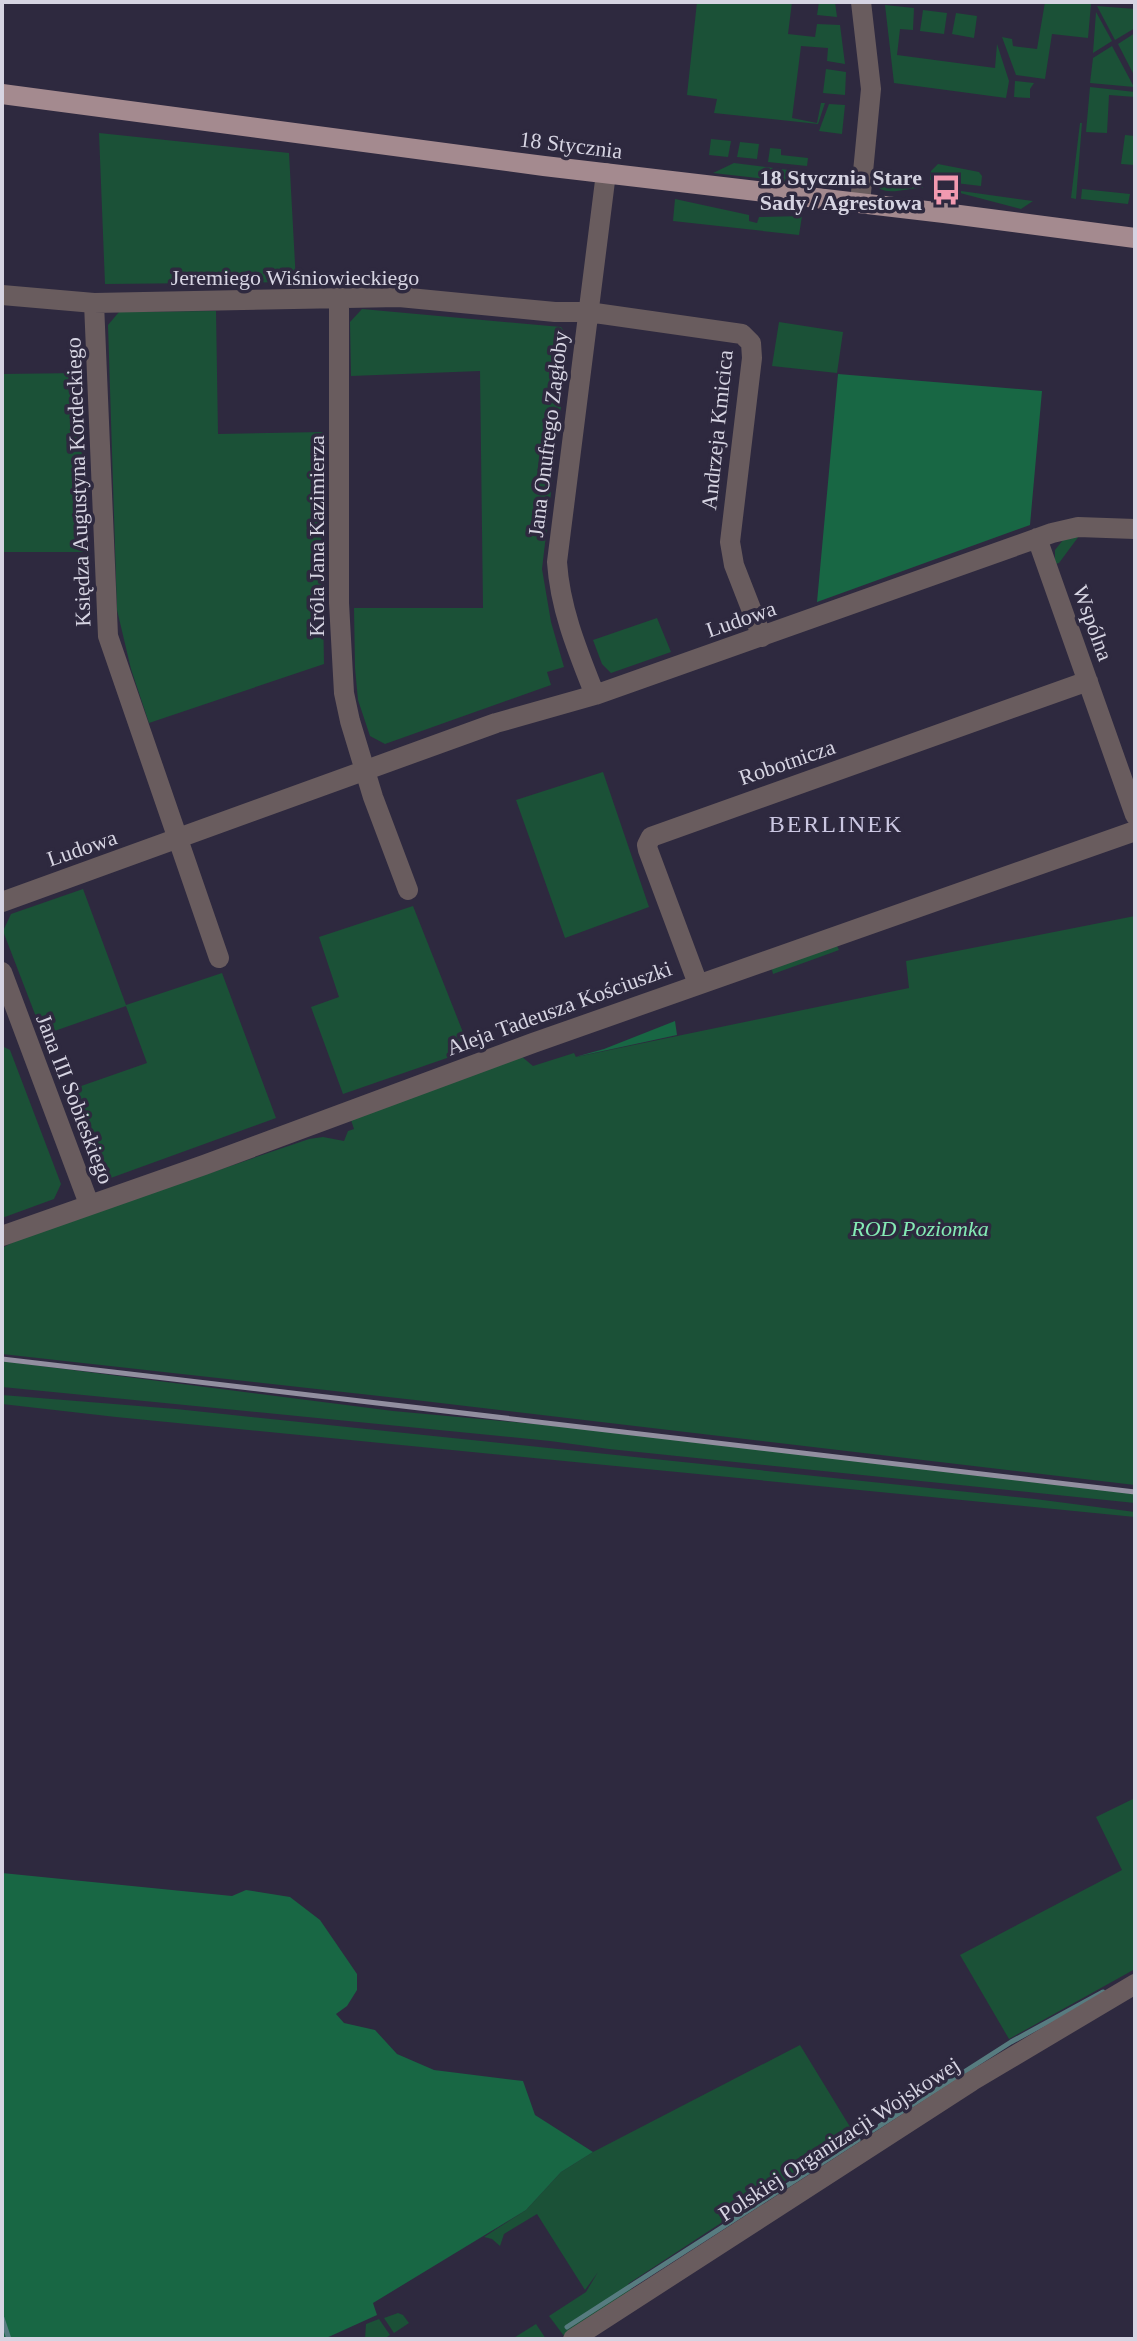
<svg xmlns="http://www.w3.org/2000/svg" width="1137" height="2341" font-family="Georgia,serif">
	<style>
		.green { fill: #1b5137 }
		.forest { fill: #186744 }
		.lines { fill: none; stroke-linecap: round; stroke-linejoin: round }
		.stream { stroke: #577c80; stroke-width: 5 }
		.minor { stroke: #695c5e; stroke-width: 20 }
		.major { stroke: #a48a8f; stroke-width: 20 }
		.rail { stroke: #928fa0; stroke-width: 5 }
		.labels { text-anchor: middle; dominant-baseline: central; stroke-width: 7; stroke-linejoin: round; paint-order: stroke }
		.street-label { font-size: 22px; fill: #d6d4e2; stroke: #2e293f }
		.poi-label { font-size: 22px; font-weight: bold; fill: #d6d4e2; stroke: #2e293f; text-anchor: end }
		.park-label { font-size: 22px; font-style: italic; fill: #84ebb5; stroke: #2e293f }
		.neighbourhood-label { font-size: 24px; letter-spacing: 2px; fill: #cbc7e2; stroke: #2e293f }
	</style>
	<rect width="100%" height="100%" fill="#2e293f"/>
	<!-- green -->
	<path class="green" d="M 697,2 L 792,2 L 788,34 L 815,37 L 817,24 L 840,25 L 845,64 L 827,61 L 828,48 L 801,46 L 792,118 L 817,123 L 821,103 L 825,103 L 818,124 L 714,113 L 717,99 L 687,95 Z
		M 819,2 L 835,2 L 837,17 L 817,15 Z
		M 1045,2 L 1091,4 L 1088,38 L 1052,34 L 1045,79 L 1016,75 L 1002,37 L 1012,39 L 1013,46 L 1037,49 Z
		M 885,5 L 914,8 L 913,30 L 900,29 L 897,55 L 995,68 L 997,44 L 1009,81 L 1006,98 L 894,83 Z
		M 1097,6 L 1135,9 L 1135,28 L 1115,40 Z
		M 923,10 L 947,13 L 944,34 L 920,31 Z
		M 1096,12 L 1112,41 L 1093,53 Z
		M 956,13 L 977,16 L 974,38 L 952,34 Z
		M 1135,33 L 1135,77 L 1118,44 Z
		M 1112,46 L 1134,87 L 1090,83 L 1093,58 Z
		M 826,69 L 846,72 L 845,95 L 823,93 Z
		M 1015,81 L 1034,83 L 1030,89 L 1030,98 L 1014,97 Z
		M 1090,87 L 1135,92 L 1135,97 L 1109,95 L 1107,133 L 1086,132 Z
		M 829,104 L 845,105 L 842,134 L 819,131 Z
		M 1080,123 L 1082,123 L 1076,199 L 1071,198 Z
		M 99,133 L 289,153 L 296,282 L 105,284 Z
		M 1125,135 L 1135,136 L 1135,165 L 1121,164 Z
		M 711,139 L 731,141 L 728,157 L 709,155 Z
		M 740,142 L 759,144 L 757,159 L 737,157 Z
		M 770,148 L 781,149 L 781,155 L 808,158 L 807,166 L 768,162 Z
		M 734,163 L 827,175 L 826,186 L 713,173 Z
		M 938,164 L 979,172 L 982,176 L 981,186 L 930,180 L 931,171 Z
		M 872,180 L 923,186 L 923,188 C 905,187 882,200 872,180 Z
		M 1082,189 L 1130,194 L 1128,204 L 1081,199 Z
		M 961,191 L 1033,201 L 1021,209 L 960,193 Z
		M 675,199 L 749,215 L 749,221 L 757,223 L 759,217 L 802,216 L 799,235 L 673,221 Z
		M 362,309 L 561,327 L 569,339 L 542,569 L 551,622 L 564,667 L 547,672 L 551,685 L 385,744 L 370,736 L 358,700 L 355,668 L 354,608 L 483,608 L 480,371 L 351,376 L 350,322 Z
		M 216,311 L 218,434 L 323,432 L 322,554 L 324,664 L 149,723 L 131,669 L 117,610 L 108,325 L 119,312 Z
		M 779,322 L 843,332 L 837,373 L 772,366 Z
		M 81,373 L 86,552 L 2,552 L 2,374 Z
		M 1079,536 L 1059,563 L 1055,564 L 1055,550 L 1063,540 Z
		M 657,618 L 671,652 L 611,673 L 602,664 L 593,640 Z
		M 603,772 L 649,907 L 565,938 L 516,800 Z
		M 83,889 L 126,1005 L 222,973 L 276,1118 L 108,1179 L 93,1171 L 64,1092 L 147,1063 L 126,1006 L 43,1035 L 3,931 L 11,914 Z
		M 413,906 L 470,1050 L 343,1094 L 311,1007 L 339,997 L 319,937 Z
		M 1135,916 L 1135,1485 L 415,1400 L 2,1354 L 2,1248 L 23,1237 L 309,1139 L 323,1137 L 344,1141 L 348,1131 L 354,1129 L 350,1117 L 521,1056 L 533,1066 L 574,1053 L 576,1057 L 909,988 L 906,961 Z
		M 837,946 L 839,950 L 773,974 L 771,966 Z
		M 2,1046 L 10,1050 L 61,1184 L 54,1199 L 2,1218 Z
		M 2,1361 L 393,1411 L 557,1426 L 1135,1494 L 1135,1503 L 609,1449 L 550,1441 L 2,1387 Z
		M 2,1395 L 176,1409 L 1035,1499 L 1135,1512 L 1135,1517 L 116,1417 L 2,1404 Z
		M 1135,1798 L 1135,1969 L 1009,2039 L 960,1955 L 1122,1870 L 1096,1817 Z
		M 800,2045 L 855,2135 L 628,2284 L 633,2292 L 564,2336 L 549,2316 L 586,2292 L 598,2272 L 585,2290 L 537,2214 L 504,2234 L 500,2246 L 492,2239 L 484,2237 L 526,2210 L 561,2172 L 593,2152 Z
		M 398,2313 L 403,2315 L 409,2323 L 394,2333 L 384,2318 Z
		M 379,2319 L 390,2335 L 384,2339 L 365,2339 L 366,2324 Z
		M 536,2324 L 546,2339 L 512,2339 Z"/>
	<!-- forest -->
	<path class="forest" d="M 838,374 L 1042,391 L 1030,525 L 817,602 Z
		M 675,1021 L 677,1035 L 575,1057 L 604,1049 Z
		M 2,1873 L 232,1896 L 246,1890 L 290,1897 L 320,1920 L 357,1974 L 357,1990 L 347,2006 L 336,2014 L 344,2023 L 375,2030 L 397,2054 L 434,2070 L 523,2081 L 535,2115 L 593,2152 L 561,2172 L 526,2210 L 373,2303 L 377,2315 L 324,2339 L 2,2339 Z"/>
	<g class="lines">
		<!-- stream -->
		<path class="stream" d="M 867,2134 L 1011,2042 L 1103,1992
			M 2,2318 L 9,2339
			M 567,2327 L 858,2140"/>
		<!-- minor -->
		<path class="minor" d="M 860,203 L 871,89 L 861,2
			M 2,295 L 94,303 L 399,297 L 555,312 L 588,312 L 742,334 L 751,343 L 752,358 L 730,542 L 734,565 L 762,637
			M 339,297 L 339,603 L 344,693 L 350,721 L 373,797 L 408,890
			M 94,303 L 108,636 L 219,958
			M 1037,538 L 1135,815
			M 595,695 C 578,652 560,609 557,562 L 606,173
			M 2,902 L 496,723 L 595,695 L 1052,533 L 1078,527 L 1135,529
			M 2,972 L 89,1204
			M 698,984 L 648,850 L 647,845 L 651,837 L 1088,681
			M 2,1236 L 204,1165 L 533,1043 L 1135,831
			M 573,2339 L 972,2081 L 1135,1984"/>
		<!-- major -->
		<path class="major" d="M 2,94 L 544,166 L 944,213 L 1135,238"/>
		<!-- rail -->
		<path class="rail" d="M 2,1359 L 1135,1492"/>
	</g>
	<!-- icons -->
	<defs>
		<g id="bus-bare" transform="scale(2.4)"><path d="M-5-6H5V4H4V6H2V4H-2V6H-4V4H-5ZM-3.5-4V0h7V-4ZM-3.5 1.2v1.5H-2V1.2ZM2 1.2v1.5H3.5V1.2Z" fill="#f29ab0" stroke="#2e293f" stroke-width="2.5" paint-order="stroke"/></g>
	</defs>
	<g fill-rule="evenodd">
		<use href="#bus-bare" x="946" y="190"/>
	</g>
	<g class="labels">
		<!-- street labels -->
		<g class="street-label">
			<text transform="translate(571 145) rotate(7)">18 Stycznia</text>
			<text x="295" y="277">Jeremiego Wiśniowieckiego</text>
			<text transform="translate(717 430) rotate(-84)">Andrzeja Kmicica</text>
			<text transform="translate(548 434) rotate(-83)">Jana Onufrego Zagłoby</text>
			<text transform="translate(78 482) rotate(-92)">Księdza Augustyna Kordeckiego</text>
			<text transform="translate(316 536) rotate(-90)">Króla Jana Kazimierza</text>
			<text transform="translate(741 619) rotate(-19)">Ludowa</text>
			<text transform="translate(1093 623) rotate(70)">Wspólna</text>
			<text transform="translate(787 762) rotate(-19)">Robotnicza</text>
			<text transform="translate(82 848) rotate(-19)">Ludowa</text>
			<text transform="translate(559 1008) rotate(-20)">Aleja Tadeusza Kościuszki</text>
			<text transform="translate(75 1099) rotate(69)">Jana III Sobieskiego</text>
			<text transform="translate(839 2139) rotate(-33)">Polskiej Organizacji Wojskowej</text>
		</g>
		<!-- poi labels -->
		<g class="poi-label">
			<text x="922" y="177">18 Stycznia Stare<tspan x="922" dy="25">Sady / Agrestowa</tspan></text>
		</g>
		<!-- park labels -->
		<g class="park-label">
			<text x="920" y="1228">ROD Poziomka</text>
		</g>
		<!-- neighbourhood labels -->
		<g class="neighbourhood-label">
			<text x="836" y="824">BERLINEK</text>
		</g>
	</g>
	<!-- border -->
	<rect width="1137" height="2341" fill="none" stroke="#d6d4e2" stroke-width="8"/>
</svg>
